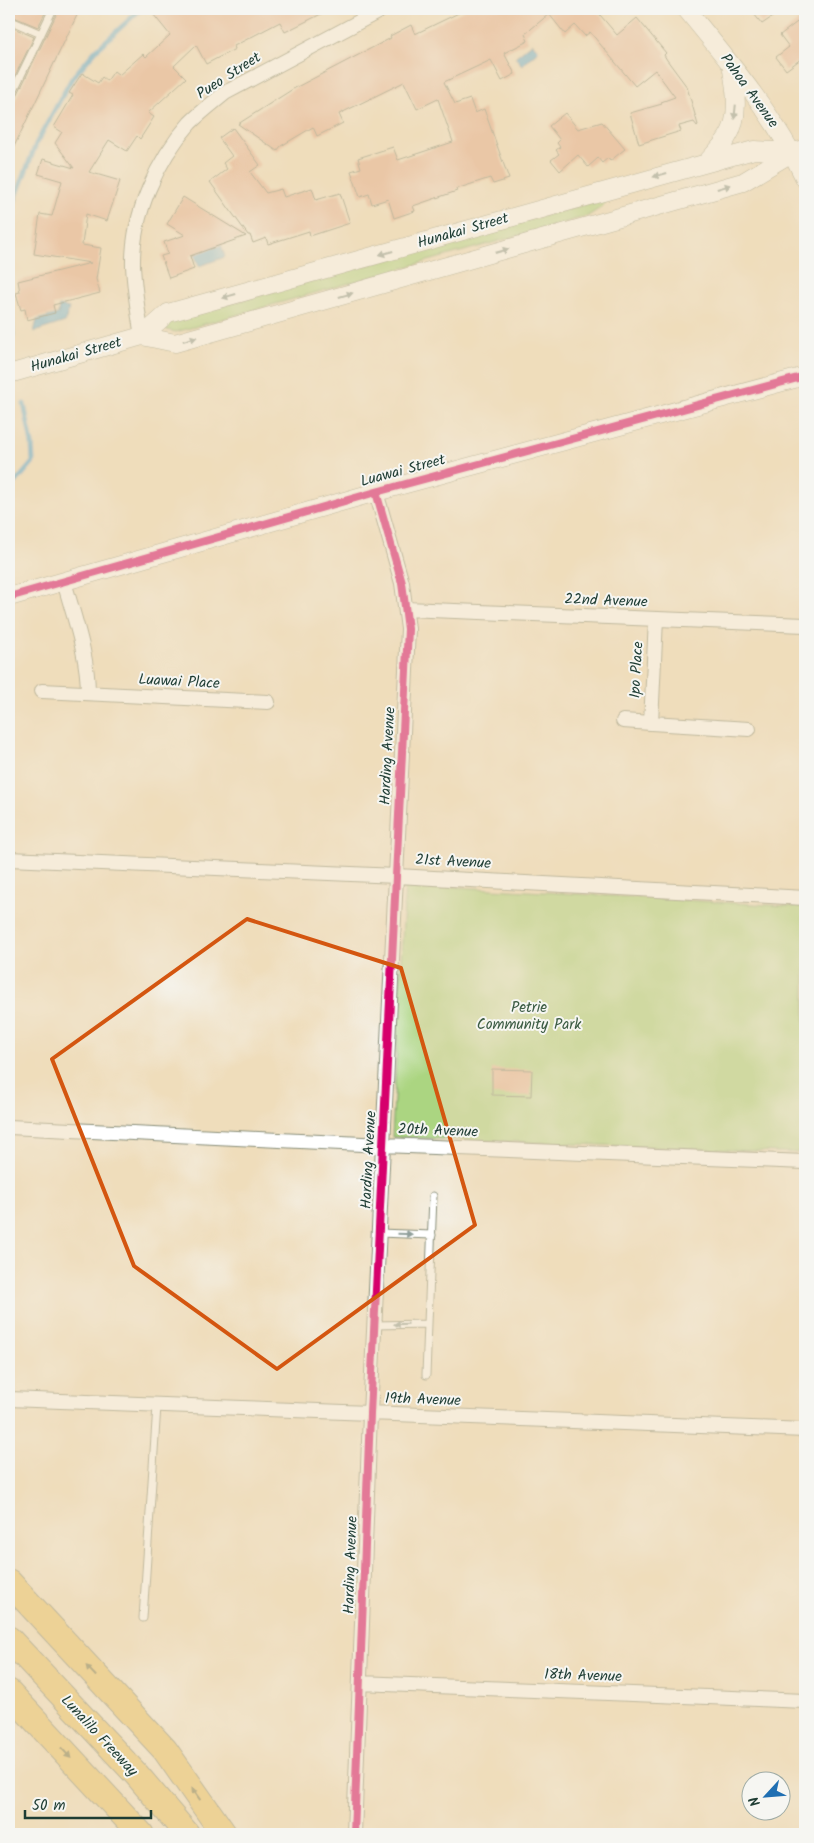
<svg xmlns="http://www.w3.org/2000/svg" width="814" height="1843" font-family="Kalam,sans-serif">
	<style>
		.green { fill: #abd581; stroke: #65895a }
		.water { fill: #57a8d2; stroke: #3b7283 }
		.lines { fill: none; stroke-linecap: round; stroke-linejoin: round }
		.stream { stroke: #57a8d2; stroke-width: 5 }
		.building { fill: #e5ad8d }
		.service-casing { stroke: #878d78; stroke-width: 9 }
		.minor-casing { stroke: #878d78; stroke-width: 16 }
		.tertiary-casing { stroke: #878d78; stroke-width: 19 }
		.motorway-casing { stroke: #878d78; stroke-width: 27 }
		.service { stroke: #fff; stroke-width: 7 }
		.minor { stroke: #fff; stroke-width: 14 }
		.tertiary { stroke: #fff; stroke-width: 18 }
		.motorway { stroke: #ecc569; stroke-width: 25 }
		.cycleway-casing { stroke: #f6f6f2; stroke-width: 11 }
		.cycleway { stroke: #d6006c; stroke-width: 8 }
		.oneway { fill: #8f9e9a }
		.oneway2 { fill: #7b7a4c }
		.marked { fill: none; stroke: #d45610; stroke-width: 4; stroke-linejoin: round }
		.labels { text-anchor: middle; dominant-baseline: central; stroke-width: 4; stroke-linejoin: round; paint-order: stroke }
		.street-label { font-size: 15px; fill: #1f3d34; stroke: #f6f6f2 }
		.park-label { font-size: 15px; fill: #3b5b43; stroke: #f6f6f2 }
	</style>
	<rect width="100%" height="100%" fill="#f6f6f2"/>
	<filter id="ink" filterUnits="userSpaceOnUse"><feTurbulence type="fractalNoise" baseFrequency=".02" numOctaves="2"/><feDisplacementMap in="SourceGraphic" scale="10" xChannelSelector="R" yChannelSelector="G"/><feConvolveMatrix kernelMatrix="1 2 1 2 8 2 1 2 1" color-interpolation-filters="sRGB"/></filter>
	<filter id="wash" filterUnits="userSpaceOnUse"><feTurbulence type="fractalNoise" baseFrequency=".0096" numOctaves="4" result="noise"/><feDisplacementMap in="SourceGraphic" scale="20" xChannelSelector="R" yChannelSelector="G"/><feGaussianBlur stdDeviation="1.12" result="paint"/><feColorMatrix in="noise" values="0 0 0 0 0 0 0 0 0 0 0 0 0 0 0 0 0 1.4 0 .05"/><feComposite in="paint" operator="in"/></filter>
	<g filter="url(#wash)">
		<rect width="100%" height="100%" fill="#efddbb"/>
		<!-- green -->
		<path class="green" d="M 608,198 L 602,207 L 588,216 L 176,332 L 167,330 L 166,325 L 172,320 Z
			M 405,884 L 805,907 L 805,1153 L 392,1137 Z"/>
		<!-- water -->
		<path class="water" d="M 532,43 L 539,50 L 522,65 L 515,57 Z
			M 221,244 L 225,257 L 199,266 L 194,253 Z
			M 59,306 L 69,308 L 65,322 L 34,332 L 37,320 L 58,314 Z"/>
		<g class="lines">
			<!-- stream -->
			<path class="stream" d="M 9,236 L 11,210 L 36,144 L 72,78 L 97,49 L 141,9
				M 9,295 L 13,336
				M 9,485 L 16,482 L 33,462 L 32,444 L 24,404"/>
		</g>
		<g id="blocks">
			<!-- building -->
			<path class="building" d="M 9,9 L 47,9 L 38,27 L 9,15 Z
				M 57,9 L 80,9 L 9,157 L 9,105 L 14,102 L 57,13 Z
				M 149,9 L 331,9 L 285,32 L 280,22 L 234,46 L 235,49 L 206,64 L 196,45 L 174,66 L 186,78 L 148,113 L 154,117 L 140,139 L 137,136 L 127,151 L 109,140 L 89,172 L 120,181 L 107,221 L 86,214 L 82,245 L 101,248 L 96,279 L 100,293 L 53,305 L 55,313 L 27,320 L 25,309 L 21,310 L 16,293 L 20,292 L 18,281 L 91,263 L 34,254 L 40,214 L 52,216 L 62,181 L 38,174 L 43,159 L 74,168 L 55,143 L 62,132 L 54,127 L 73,95 L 69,93 L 82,73 L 98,83 L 102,77 L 107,81 L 114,71 L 119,75 L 143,54 L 146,57 L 170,35 Z
				M 467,9 L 595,9 L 617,35 L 637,18 L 666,53 L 664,55 L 667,60 L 687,87 L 698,125 L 697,126 L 694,122 L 679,126 L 681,131 L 639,144 L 630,113 L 662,104 L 661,102 L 675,97 L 655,70 L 635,86 L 590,32 L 585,36 L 575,25 L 565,34 L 549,14 L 525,34 L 528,41 L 504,53 L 515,74 L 502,81 L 491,60 L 444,82 L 455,104 L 470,99 L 475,113 L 484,109 L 509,179 L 493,184 L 490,178 L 456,189 L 457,191 L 413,206 L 415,211 L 394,218 L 388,199 L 372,204 L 369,194 L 360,197 L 351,171 L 361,168 L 358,158 L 393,147 L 398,160 L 453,142 L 438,99 L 417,109 L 404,82 L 339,114 L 343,123 L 317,136 L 313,127 L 281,146 L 277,151 L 238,124 L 293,89 L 391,38 L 390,36 L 411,25 L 415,34 Z
				M 750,9 L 784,9 L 762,24 Z
				M 805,16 L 805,56 L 786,70 L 776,57 L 789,47 L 780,35 Z
				M 9,26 L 34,37 L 9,88 Z
				M 565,113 L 578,129 L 602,122 L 625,149 L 610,161 L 608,158 L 602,163 L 598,158 L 588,167 L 578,155 L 560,171 L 551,160 L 559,154 L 556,150 L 560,147 L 557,143 L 560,140 L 549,126 Z
				M 233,128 L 260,165 L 250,172 L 266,193 L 281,189 L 284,197 L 312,188 L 316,200 L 340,193 L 350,223 L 310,236 L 309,231 L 268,244 L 266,238 L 253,243 L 250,235 L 248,235 L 210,182 L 227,169 L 223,163 L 232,156 L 219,138 Z
				M 183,197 L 246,236 L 190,256 L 194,269 L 169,278 L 161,256 L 168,254 L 164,242 L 185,235 L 167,224 Z
				M 492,1069 L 532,1070 L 531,1096 L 492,1095 Z"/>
		</g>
	</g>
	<g filter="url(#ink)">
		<use href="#blocks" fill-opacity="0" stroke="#878d78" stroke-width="1"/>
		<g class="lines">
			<!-- service casing -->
			<g class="service-casing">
				<path id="service" d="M 9,20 L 41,34
					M 9,100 L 52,11
					M 379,1233 L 432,1235
					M 375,1325 L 428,1324
					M 426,1375 L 433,1196
					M 143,1618 L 157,1406"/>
			</g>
			<!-- minor casing -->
			<g class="minor-casing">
				<path id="minor" d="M 142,336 C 138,313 134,289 133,265 C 132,215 157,160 190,123 C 201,112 213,103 225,93 L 383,9
					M 64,581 C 74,618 88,655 88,693
					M 406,609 L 805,625
					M 656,619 L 651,723 L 749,729
					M 42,691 L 268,702
					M 623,721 L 651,723
					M 9,859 L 397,876 L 805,898
					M 9,1127 L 383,1145 L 805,1162
					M 9,1399 L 805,1430
					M 360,1683 L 805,1701
					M 354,1834 L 370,1414 L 408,629 L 402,583 L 376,492"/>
			</g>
			<!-- tertiary casing -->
			<g class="tertiary-casing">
				<path id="tertiary" d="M 686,9 C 728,60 777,118 805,179
					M 707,162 C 714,154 721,147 727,138 C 740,119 736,91 732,70
					M 142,336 L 175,343 L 743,182 L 793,152 L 805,149
					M 9,374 L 142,336 L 168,313 L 754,150 L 793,152
					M 9,597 L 376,492 L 805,376"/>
			</g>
			<!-- motorway casing -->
			<g class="motorway-casing">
				<path id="motorway" d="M 9,1582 L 165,1750 L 224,1834
					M 9,1639 L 137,1775 L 187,1834
					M 9,1692 L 141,1834"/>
			</g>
			<!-- service -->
			<use href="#service" class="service"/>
			<!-- minor -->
			<use href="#minor" class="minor"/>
			<!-- tertiary -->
			<use href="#tertiary" class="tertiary"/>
			<!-- motorway -->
			<use href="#motorway" class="motorway"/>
			<!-- cycleway casing -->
			<g class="cycleway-casing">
				<path id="cycleway" d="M 9,597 L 376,492 L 805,376
					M 354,1834 L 370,1414 L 408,629 L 402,583 L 376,492"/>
			</g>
			<!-- cycleway -->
			<use href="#cycleway" class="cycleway"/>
		</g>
		<!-- one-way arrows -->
		<defs><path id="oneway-solid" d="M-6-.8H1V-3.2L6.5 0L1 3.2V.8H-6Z" transform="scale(1.25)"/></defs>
		<g class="oneway">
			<use href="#oneway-solid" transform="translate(735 112) rotate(96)"/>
			<use href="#oneway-solid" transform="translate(660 175) rotate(164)"/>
			<use href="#oneway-solid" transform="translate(724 187) rotate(-16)"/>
			<use href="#oneway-solid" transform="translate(502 251) rotate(-16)"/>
			<use href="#oneway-solid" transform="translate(386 253) rotate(164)"/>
			<use href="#oneway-solid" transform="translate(346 295) rotate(-16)"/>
			<use href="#oneway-solid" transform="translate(229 296) rotate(164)"/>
			<use href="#oneway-solid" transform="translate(190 339) rotate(-16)"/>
			<use href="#oneway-solid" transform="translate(405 1234) rotate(2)"/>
			<use href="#oneway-solid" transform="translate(401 1324) rotate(179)"/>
		</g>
		<g class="oneway2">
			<use href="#oneway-solid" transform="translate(91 1671) rotate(-133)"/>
			<use href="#oneway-solid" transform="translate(66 1753) rotate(47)"/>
			<use href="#oneway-solid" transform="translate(196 1794) rotate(-125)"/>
		</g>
	</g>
	<!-- marked area -->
	<path d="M0 0H814V1843H0ZM 247,919 L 401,968 L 475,1225 L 277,1369 L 134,1266 L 52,1059 Z" fill="#efddbb" fill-opacity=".55" fill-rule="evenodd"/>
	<path class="marked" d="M 247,919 L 401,968 L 475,1225 L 277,1369 L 134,1266 L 52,1059 Z"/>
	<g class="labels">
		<!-- street labels -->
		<g class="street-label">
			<text transform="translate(229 76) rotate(-33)">Pueo Street</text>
			<text transform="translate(749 91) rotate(54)">Pahoa Avenue</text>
			<text transform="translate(463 231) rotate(-16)">Hunakai Street</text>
			<text transform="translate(76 355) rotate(-16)">Hunakai Street</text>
			<text transform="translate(403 471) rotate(-15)">Luawai Street</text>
			<text transform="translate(606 601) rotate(2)">22nd Avenue</text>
			<text transform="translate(637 670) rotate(-87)">Ipo Place</text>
			<text transform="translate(179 682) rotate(3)">Luawai Place</text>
			<text transform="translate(388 756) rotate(-87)">Harding Avenue</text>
			<text transform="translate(453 862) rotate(3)">21st Avenue</text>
			<text transform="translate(438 1131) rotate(2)">20th Avenue</text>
			<text transform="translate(369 1160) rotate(-87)">Harding Avenue</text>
			<text transform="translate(423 1400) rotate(2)">19th Avenue</text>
			<text transform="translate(351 1565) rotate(-88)">Harding Avenue</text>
			<text transform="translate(583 1676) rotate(2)">18th Avenue</text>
			<text transform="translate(99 1736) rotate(47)">Lunalilo Freeway</text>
		</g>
		<!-- park labels -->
		<g class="park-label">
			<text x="529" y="1008">Petrie<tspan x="529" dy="17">Community Park</tspan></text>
		</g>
	</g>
	<!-- margin -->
	<rect width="814" height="1843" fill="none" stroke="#f6f6f2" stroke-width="30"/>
	<!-- north arrow -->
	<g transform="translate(766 1796) rotate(244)"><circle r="24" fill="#f6f6f2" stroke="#a0aca6"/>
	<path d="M0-4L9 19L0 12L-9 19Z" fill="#1f6fb2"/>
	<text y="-8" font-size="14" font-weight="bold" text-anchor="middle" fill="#1f3d34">N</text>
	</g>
	<!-- scale -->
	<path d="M25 1810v8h126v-8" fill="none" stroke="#1f3d34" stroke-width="2.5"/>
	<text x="32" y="1810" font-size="15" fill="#1f3d34" stroke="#f6f6f2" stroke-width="4" paint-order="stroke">50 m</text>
</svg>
